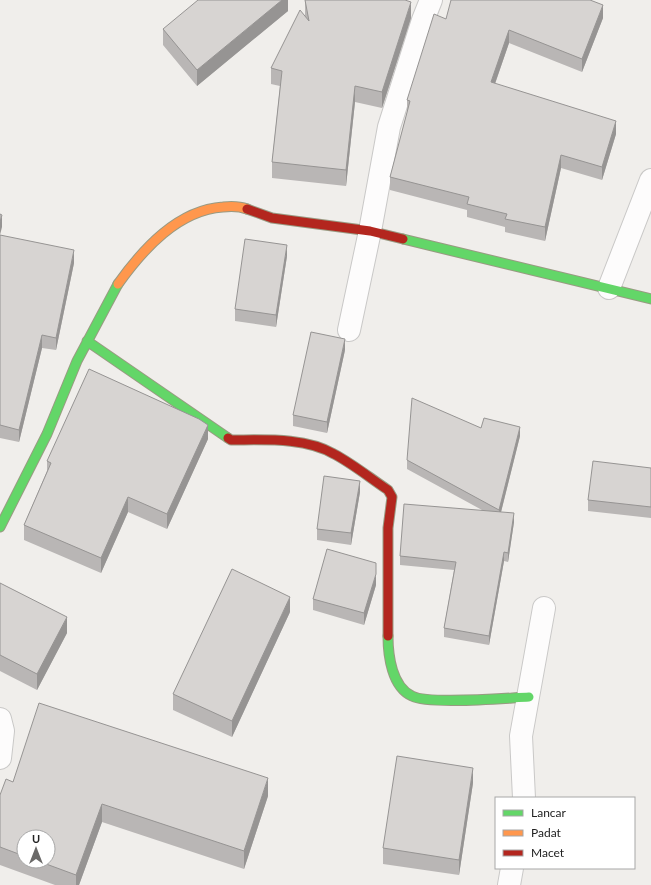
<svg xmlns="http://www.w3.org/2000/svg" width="651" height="885" font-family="Lato,sans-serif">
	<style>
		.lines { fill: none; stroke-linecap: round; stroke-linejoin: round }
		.street-casing { stroke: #c9c8c7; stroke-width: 24 }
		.fast-casing { stroke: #999a82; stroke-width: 11 }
		.slow-casing { stroke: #999a82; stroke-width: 11 }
		.jam-casing { stroke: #999a82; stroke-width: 11 }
		.street { stroke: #fdfcfc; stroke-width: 22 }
		.fast { stroke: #63d668; stroke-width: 9 }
		.slow { stroke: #ff974d; stroke-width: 9 }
		.jam { stroke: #b3261e; stroke-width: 9 }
		.wall { fill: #b9b6b5; fill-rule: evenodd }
		.shaded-wall { fill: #969493 }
		.building { fill: #d7d4d2; stroke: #969493 }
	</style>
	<rect width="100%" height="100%" fill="#f0eeeb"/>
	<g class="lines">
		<!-- street casing -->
		<g class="street-casing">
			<path id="street" d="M 609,288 L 651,180
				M 349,330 L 370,231 L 389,127 L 423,20 L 431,0
				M 0,719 L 3,731 L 0,758
				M 524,798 L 521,736 L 544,608
				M 509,885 L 512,868"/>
		</g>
		<!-- fast casing -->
		<g class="fast-casing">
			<path id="fast" d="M 403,239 L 651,299
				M 87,341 L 228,438
				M 0,527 L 47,434 L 77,361 L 118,284
				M 388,636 C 388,656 392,687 412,696 C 429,705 506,698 529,697"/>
		</g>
		<!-- slow casing -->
		<g class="slow-casing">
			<path id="slow" d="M 118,284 C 143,249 178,210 223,207 C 232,206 239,206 247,209"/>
		</g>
		<!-- jam casing -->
		<g class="jam-casing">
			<path id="jam" d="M 247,209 L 272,218 L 370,231 L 403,239
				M 228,438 L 231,440 C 263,440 305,437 334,454 C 353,464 370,478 388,490 L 392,497 L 388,528 L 388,636"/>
		</g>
		<!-- street -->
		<use href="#street" class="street"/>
		<!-- fast -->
		<use href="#fast" class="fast"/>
		<!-- slow -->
		<use href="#slow" class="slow"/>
		<!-- jam -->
		<use href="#jam" class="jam"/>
	</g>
	<!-- wall -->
	<path class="wall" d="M 288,0 L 288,11 L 197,86 L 163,45 L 163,29 Z
		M 305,0 L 411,18 L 382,108 L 355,102 L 346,186 L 272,178 L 272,162 L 280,86 L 271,84 L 271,68 L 305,16 Z
		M 603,18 L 582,72 L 509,43 L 495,84 L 616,134 L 602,180 L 561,168 L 545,241 L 505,232 L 505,227 L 467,217 L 467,210 L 390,190 L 390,177 L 407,113 L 407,100 L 446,19 Z
		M 0,235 L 74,263 L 56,350 L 42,348 L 19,442 L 0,438 Z
		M 287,256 L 276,327 L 235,321 L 235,309 Z
		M 345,350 L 327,433 L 293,426 L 293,415 Z
		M 481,428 L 520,436 L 501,512 L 514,522 L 508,562 L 504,561 L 489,645 L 444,637 L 444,628 L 454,570 L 400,565 L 400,556 L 482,510 L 407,469 L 407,460 Z
		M 208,439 L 167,529 L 128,512 L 101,573 L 24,540 L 24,525 L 47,471 L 47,461 Z
		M 651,468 L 651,518 L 588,511 L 588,500 Z
		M 360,492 L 351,545 L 317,540 L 317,529 Z
		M 0,583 L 67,633 L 37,690 L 0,671 Z
		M 376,585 L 364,625 L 313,610 L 313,599 Z
		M 290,612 L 232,737 L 173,710 L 173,694 Z
		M 13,782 L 268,796 L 244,869 L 102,822 L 79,885 L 55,885 L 0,865 L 0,795 ZM 24,837 L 48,861 L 24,861 Z
		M 473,783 L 459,875 L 383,864 L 383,848 Z"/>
	<!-- shaded-wall -->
	<path class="shaded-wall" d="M 282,0 L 288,0 L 288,11 L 197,86 L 197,70 Z
		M 411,2 L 411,18 L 382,108 L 382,92 Z
		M 603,5 L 603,18 L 582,72 L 582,59 Z
		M 509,30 L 509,43 L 491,95 L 491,82 Z
		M 355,86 L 355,102 L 346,186 L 346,170 Z
		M 616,121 L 616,134 L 602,180 L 602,167 Z
		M 561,155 L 561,168 L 545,241 L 545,227 Z
		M 2,215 L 2,227 L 0,235 L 0,222 Z
		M 287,245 L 287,256 L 276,327 L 276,315 Z
		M 74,250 L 74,263 L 56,350 L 56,338 Z
		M 42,335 L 42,348 L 19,442 L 19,430 Z
		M 345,339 L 345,350 L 327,433 L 327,422 Z
		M 208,425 L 208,439 L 167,529 L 167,514 Z
		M 520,427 L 520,436 L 499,520 L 499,510 Z
		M 360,481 L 360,492 L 351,545 L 351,533 Z
		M 128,497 L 128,512 L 101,573 L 101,558 Z
		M 514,513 L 514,522 L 508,562 L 508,553 Z
		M 504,552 L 504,561 L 489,645 L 489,636 Z
		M 376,574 L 376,585 L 364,625 L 364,613 Z
		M 290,597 L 290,612 L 232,737 L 232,721 Z
		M 67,617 L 67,633 L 37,690 L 37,674 Z
		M 473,768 L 473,783 L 459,875 L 459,860 Z
		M 268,778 L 268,796 L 244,869 L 244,851 Z
		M 102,804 L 102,822 L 79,885 L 76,885 L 76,875 Z"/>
	<!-- building -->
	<path class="building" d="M 198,0 L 282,0 L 197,70 L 163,29 Z
		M 305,0 L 405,0 L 411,2 L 382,92 L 355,86 L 346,170 L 272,162 L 282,71 L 271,68 L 300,10 L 309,21 Z
		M 451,0 L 590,0 L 603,5 L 582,59 L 509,30 L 491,82 L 616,121 L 602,167 L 561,155 L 545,227 L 505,219 L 507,214 L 467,204 L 469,197 L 390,177 L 410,101 L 407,100 L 434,14 L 446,19 Z
		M 0,214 L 2,215 L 0,222 Z
		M 0,235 L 74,250 L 56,338 L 42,335 L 19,430 L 0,425 Z
		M 245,239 L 287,245 L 276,315 L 235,309 Z
		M 311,332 L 345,339 L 327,422 L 293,415 Z
		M 89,369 L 199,419 L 208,425 L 167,514 L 128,497 L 101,558 L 24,525 L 51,463 L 47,461 Z
		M 412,398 L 481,428 L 484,418 L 520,427 L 499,510 L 407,460 Z
		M 593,461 L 651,468 L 651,507 L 588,500 Z
		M 324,476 L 360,481 L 351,533 L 317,529 Z
		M 404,504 L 514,513 L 508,553 L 504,552 L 489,636 L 444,628 L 456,562 L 400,556 Z
		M 327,549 L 376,563 L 376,574 L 364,613 L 313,599 Z
		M 232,569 L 290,597 L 232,721 L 173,694 Z
		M 0,583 L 67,617 L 37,674 L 0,655 Z
		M 39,703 L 268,778 L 244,851 L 102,804 L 76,875 L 38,861 L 48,861 L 48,837 L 24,837 L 24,856 L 0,847 L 0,795 L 6,779 L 13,782 Z
		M 397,756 L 473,768 L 459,860 L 383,848 Z"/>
	<!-- legend -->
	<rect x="495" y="797" width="140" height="72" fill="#ffffff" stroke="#a7a7a7"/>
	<rect x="503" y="810" width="20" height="6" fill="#63d668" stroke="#a7a7a7"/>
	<text x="531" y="817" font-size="12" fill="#222222">Lancar</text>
	<rect x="503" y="830" width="20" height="6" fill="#ff974d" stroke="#a7a7a7"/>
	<text x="531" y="837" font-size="12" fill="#222222">Padat</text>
	<rect x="503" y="850" width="20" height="6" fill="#b3261e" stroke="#a7a7a7"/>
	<text x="531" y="857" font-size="12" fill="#222222">Macet</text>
	<!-- north arrow -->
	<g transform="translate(36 849)"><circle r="19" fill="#ffffff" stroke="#a7a7a7"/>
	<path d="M0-3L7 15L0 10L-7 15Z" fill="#6a6968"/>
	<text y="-6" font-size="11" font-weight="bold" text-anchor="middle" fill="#222222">U</text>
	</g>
</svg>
